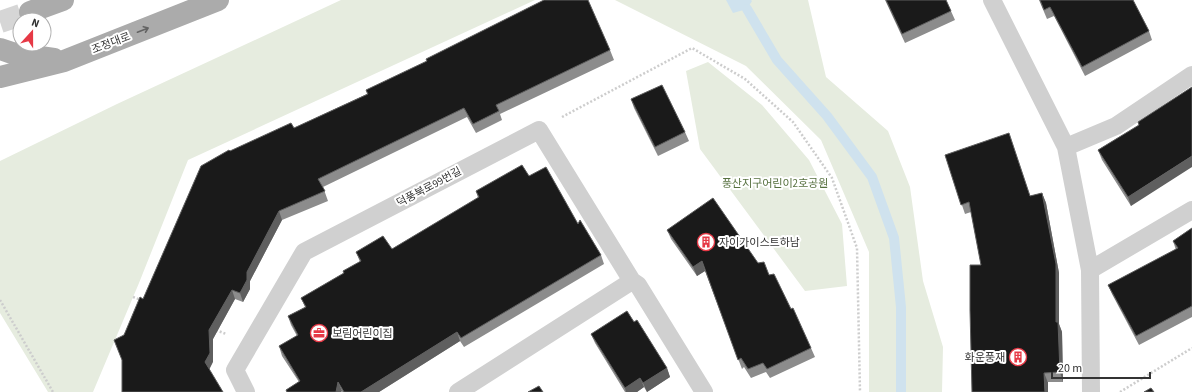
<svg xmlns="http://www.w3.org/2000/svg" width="1192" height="392" font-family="'Source Sans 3','Noto Sans KR',sans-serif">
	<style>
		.green { fill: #e6ecdf }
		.water { fill: #cfe2ee }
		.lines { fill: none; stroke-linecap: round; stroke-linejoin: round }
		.stream { stroke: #cfe2ee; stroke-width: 10 }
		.primary-tunnel { stroke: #d6d6d6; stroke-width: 22; stroke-dasharray: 22 11; stroke-linecap: butt }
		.path { stroke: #cdcdcd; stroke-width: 2.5; stroke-dasharray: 2 2; stroke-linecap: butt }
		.service { stroke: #d0d0d0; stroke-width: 18 }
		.primary { stroke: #ababab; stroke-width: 22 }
		.wall { fill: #8c8c8c }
		.shaded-wall { fill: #5f5f5f }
		.building { fill: #1a1a1a; stroke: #5f5f5f }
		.oneway { stroke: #636363 }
		.labels { text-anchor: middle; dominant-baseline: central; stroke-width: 4; stroke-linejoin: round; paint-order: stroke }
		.street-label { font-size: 11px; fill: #333; stroke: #fff }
		.park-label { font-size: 11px; fill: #56703f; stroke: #fff }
		.poi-label { font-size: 11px; fill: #333; stroke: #fff; text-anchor: start }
	</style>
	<rect width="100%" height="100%" fill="#fff"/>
	<!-- green -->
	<path class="green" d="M 341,0 L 535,0 L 188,160 L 139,283 L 93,392 L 48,392 L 0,313 L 0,161 L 117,104 Z
		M 615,0 L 808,0 L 826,77 L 888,131 L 910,187 L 923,281 L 943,347 L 942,392 L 869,392 L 869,252 L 821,140 L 746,66 Z
		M 708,62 L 762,105 L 809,160 L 842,224 L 847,286 L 805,291 L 700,149 L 686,71 Z"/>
	<!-- water -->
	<path class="water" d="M 726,0 L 751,0 L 752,1 L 747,9 L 733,13 Z"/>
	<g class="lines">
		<!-- stream -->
		<path class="stream" d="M 747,9 L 777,60 L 827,116 L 872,177 L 894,238 L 901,307 L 901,392"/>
		<!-- primary-tunnel -->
		<path class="primary-tunnel" d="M 0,22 L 30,12"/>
		<!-- path -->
		<path class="path" d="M 562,117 L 692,48 L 745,79 L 793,122 L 832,178 L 857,248 L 860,392
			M 133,297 L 141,300
			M 0,300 L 53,392
			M 216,330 L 226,334
			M 1120,392 L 1192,348"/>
		<!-- service -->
		<path class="service" d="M 992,0 L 1066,147 L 1090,270 L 1091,392
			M 1066,147 L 1116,126 L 1192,75
			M 1090,270 L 1192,210
			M 246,392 L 235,370 L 304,252 L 539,130 L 632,281 L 638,285 L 704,392
			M 458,392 L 632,281"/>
		<!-- primary -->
		<path class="primary" d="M 30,12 L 63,0
			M 0,49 L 12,53 L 54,59
			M 0,77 L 64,61 L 218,0"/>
	</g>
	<!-- wall -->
	<path class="wall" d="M 885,0 L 946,0 L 955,20 L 905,43 Z
		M 1039,0 L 1133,0 L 1149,31 L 1152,40 L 1085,76 L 1054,16 L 1047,19 Z
		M 610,50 L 614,60 L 500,114 L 502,120 L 476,133 L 467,117 L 323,187 L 328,201 L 282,220 L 250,281 L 250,289 L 243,302 L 235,299 L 213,339 L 213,362 L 124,335 L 143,299 L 230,151 L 294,128 L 367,94 L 366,90 Z
		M 1192,87 L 1131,206 L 1102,160 L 1098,150 L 1139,125 L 1138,122 Z
		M 631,99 L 685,132 L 689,141 L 658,156 L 634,108 Z
		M 945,155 L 1030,196 L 1042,193 L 1046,203 L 1059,273 L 1059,324 L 1062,332 L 1063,382 L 1048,382 L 981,265 L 971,212 L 965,214 Z
		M 529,176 L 578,224 L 601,255 L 604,264 L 464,347 L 460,341 L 379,392 L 342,392 L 342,391 L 341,392 L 287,392 L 286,390 L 299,382 L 282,356 L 279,346 L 297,336 L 291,325 L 288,316 L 305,307 L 301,298 L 344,273 L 343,271 L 360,262 L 356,252 L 392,249 L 478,198 L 476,191 Z
		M 1192,228 L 1192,317 L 1139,345 L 1112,294 L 1108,285 L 1176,250 L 1173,241 Z
		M 667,230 L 758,263 L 769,275 L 791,309 L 811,348 L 815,357 L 770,378 L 766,372 L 751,378 L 744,367 L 742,369 L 705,271 L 697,276 L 671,239 Z
		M 634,322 L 667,368 L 670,377 L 647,392 L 644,387 L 637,392 L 625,392 L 595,343 L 591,334 Z"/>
	<!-- shaded-wall -->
	<path class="shaded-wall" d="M 1192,156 L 1192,167 L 1131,206 L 1128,197 Z
		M 1042,193 L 1046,203 L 1059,273 L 1059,324 L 1062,332 L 1063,382 L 1060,372 L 1056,322 Z
		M 279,211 L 282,220 L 250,281 L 250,289 L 243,302 L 240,293 L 247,272 Z
		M 702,261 L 705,271 L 697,276 L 693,267 Z
		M 232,290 L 235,299 L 213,339 L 213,362 L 208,372 L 205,362 L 209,330 Z
		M 457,332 L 460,341 L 379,392 L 361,392 Z
		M 667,368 L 670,377 L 647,392 L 643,383 Z
		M 1044,373 L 1048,382 L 1048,392 L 1045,392 Z
		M 640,378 L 644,387 L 637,392 L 626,392 L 625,388 Z
		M 338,382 L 342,391 L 341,392 L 336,392 Z"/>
	<!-- building -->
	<path class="building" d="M 544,0 L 588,0 L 610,50 L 496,105 L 499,111 L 473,124 L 464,108 L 318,179 L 325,191 L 279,211 L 247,272 L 247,280 L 240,293 L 232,290 L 209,330 L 210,353 L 205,362 L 223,392 L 122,392 L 122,360 L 114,340 L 124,335 L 140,297 L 143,299 L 201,166 L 229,150 L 230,151 L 291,123 L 294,128 L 368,94 L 366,90 L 427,61 L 426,59 Z
		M 886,0 L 946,0 L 951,11 L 902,34 Z
		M 1040,0 L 1133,0 L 1149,31 L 1082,67 L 1050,7 L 1044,10 Z
		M 662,85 L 685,132 L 655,147 L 631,99 Z
		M 1192,87 L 1192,156 L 1128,197 L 1098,150 L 1139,125 L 1138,122 Z
		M 1009,133 L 1030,196 L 1042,193 L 1056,264 L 1056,322 L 1058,322 L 1060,372 L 1044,373 L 1045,392 L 972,392 L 970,310 L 970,265 L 981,265 L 969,202 L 961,205 L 945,155 Z
		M 522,165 L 529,176 L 546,167 L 578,224 L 580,220 L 601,255 L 461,338 L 457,332 L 361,392 L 344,392 L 338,382 L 336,392 L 287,392 L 286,390 L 300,381 L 279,346 L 298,335 L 288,316 L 306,307 L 301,298 L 344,273 L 343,271 L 361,261 L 356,252 L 383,236 L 392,249 L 479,197 L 476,191 Z
		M 713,198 L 758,263 L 764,262 L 769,275 L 774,274 L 791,309 L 793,308 L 811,348 L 767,369 L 763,363 L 748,369 L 741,358 L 738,360 L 702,261 L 693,267 L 667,230 Z
		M 1192,228 L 1192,306 L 1136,336 L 1108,285 L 1178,248 L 1173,241 Z
		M 627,311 L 634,322 L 637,320 L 667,368 L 643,383 L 640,378 L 625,388 L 591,334 Z
		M 539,386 L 543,392 L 528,392 Z
		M 1151,388 L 1154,392 L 1144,392 Z"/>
	<!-- one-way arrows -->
	<defs><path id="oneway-shaft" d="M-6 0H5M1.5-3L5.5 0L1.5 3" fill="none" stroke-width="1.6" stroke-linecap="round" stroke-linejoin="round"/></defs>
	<use class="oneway" href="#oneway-shaft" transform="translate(143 30) rotate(-21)"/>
	<!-- icons -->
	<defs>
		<g id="building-ring" transform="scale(0.9)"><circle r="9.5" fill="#fff" stroke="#e63946" stroke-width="1.5"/><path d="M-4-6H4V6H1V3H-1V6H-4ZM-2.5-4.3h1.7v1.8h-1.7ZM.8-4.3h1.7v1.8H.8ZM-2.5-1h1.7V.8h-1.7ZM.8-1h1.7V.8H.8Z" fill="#e63946"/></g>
		<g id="office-ring" transform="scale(0.9)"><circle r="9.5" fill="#fff" stroke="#e63946" stroke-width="1.5"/><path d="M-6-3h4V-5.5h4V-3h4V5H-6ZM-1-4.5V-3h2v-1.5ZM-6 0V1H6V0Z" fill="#e63946"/></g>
	</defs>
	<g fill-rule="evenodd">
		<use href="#building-ring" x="706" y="242"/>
		<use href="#office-ring" x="319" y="333"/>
		<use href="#building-ring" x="1018" y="357"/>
	</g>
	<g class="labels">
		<!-- street labels -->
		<g class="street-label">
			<text transform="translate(111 43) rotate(-21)">조정대로</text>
			<text transform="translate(429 187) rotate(-28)">덕풍북로99번길</text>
		</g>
		<!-- park labels -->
		<g class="park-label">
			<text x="775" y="183">풍산지구어린이2호공원</text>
		</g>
		<!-- poi labels -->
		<g class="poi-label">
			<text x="719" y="242">자이가이스트하남</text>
			<text x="332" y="333">보림어린이집</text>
			<text x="1005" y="357" text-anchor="end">화운풍재</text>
		</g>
	</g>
	<!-- north arrow -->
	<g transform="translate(32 32) rotate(21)"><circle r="19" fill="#ffffff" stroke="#adadad"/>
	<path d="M0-3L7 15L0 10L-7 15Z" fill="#e63946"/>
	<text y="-6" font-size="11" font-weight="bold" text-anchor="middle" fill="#333333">N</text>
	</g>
	<!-- scale -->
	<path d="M1052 372v6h98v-6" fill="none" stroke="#333333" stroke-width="2"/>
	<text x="1058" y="372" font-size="12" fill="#333333" stroke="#ffffff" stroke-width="3" paint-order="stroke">20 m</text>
</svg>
